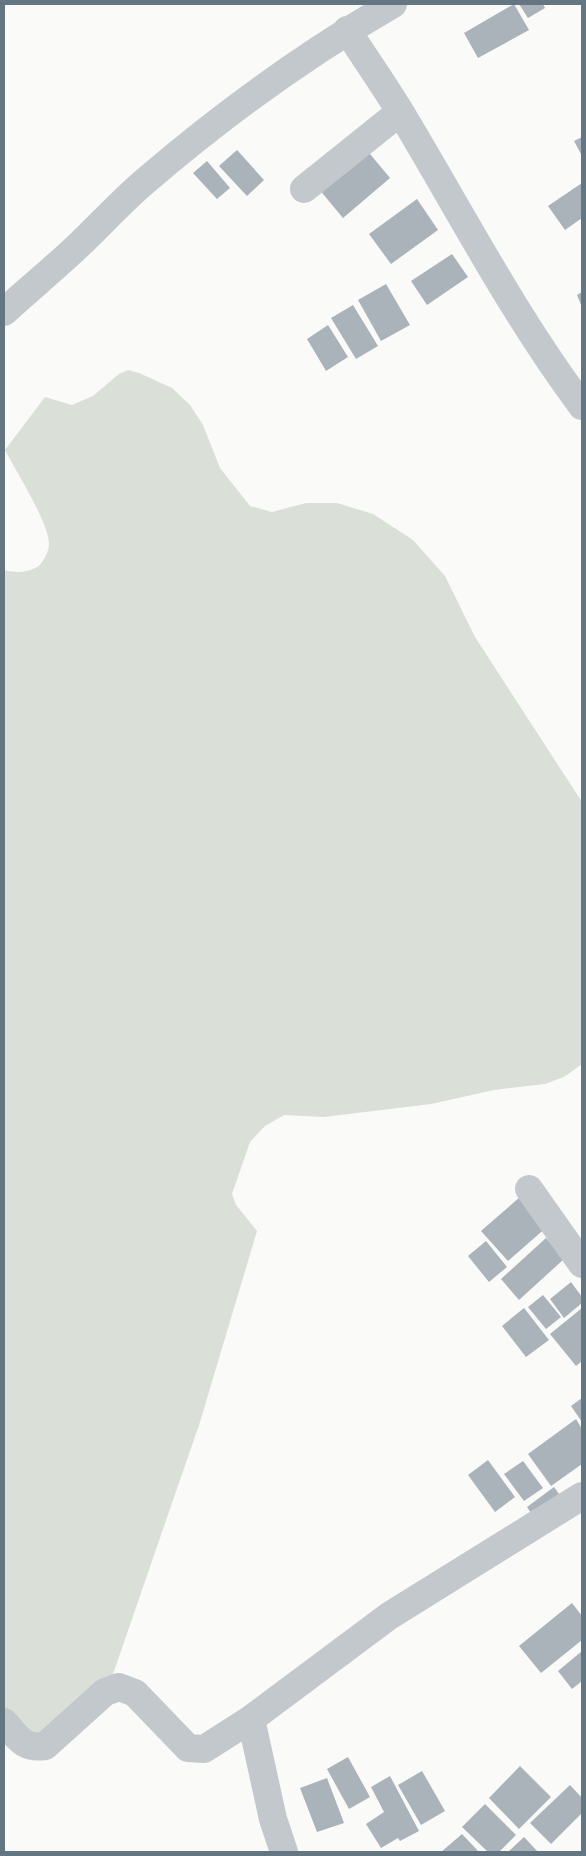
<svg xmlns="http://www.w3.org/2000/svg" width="586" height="1856" font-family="'Sofia Sans Condensed',sans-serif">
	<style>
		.green { fill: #dadfd7 }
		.building { fill: #aab3b9 }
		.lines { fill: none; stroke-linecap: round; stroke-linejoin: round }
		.street { stroke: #c3c8cc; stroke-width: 28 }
	</style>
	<rect width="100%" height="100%" fill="#fafaf8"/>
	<!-- green -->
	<path class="green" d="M 128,370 L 139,373 L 172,388 L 190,405 L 203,425 L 220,468 L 250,506 L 272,512 L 306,503 L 337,503 L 373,514 L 413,540 L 445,576 L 475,637 L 582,802 L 582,1064 L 564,1077 L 545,1084 L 494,1090 L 431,1104 L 324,1117 L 284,1115 L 265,1126 L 250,1142 L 232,1194 L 236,1205 L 257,1231 L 200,1422 L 112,1677 L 45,1744 L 4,1709 L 4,570 C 14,573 28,573 37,567 C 43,564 49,551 49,544 C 49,523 16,471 5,450 L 45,397 L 72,405 L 93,396 L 119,374 Z"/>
	<!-- building -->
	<path class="building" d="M 514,4 L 529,30 L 478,58 L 464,33 Z
		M 519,4 L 543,4 L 545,8 L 528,18 Z
		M 582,137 L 582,156 L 574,141 Z
		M 365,148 L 390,178 L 343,218 L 318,188 Z
		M 237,150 L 264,180 L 247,196 L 219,166 Z
		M 207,161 L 230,188 L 217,199 L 193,173 Z
		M 582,183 L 582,218 L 565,230 L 548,206 Z
		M 417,199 L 438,230 L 391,264 L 369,234 Z
		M 452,254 L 468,277 L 427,305 L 411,281 Z
		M 386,284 L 410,325 L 381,341 L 358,300 Z
		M 582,292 L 582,307 L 577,295 Z
		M 353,305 L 378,346 L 356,359 L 331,318 Z
		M 328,325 L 348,357 L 326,371 L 307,339 Z
		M 521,1196 L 548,1226 L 508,1261 L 481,1231 Z
		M 546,1238 L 564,1259 L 519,1300 L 501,1279 Z
		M 486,1241 L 507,1267 L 489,1282 L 468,1256 Z
		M 571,1282 L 582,1297 L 582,1303 L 564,1318 L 550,1299 Z
		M 543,1295 L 561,1317 L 546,1329 L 528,1307 Z
		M 524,1308 L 549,1340 L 526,1357 L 502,1326 Z
		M 582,1308 L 582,1361 L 576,1366 L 550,1334 Z
		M 582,1398 L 582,1422 L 571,1406 Z
		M 576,1419 L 582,1429 L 582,1464 L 551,1486 L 528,1454 Z
		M 488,1460 L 515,1497 L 495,1512 L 468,1475 Z
		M 523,1461 L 543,1488 L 524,1501 L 504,1474 Z
		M 554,1487 L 565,1502 L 537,1522 L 527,1507 Z
		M 572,1603 L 582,1616 L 582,1640 L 541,1673 L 519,1646 Z
		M 582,1651 L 582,1681 L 572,1689 L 558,1671 Z
		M 348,1757 L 370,1797 L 349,1809 L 327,1769 Z
		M 520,1766 L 551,1797 L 519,1829 L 489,1798 Z
		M 422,1771 L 445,1811 L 421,1825 L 398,1785 Z
		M 390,1776 L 419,1831 L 400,1841 L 398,1838 L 381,1848 L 366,1824 L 384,1812 L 371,1787 Z
		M 327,1778 L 344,1823 L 317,1832 L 300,1788 Z
		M 570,1785 L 582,1798 L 582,1813 L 551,1844 L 530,1823 Z
		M 485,1804 L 516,1835 L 499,1852 L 488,1852 L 462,1827 Z
		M 462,1834 L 479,1852 L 441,1852 Z
		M 524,1837 L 538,1852 L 508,1852 Z"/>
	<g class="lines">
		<!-- street -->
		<path class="street" d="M 347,30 C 365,58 384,85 401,113 C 460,211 513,314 582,406
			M 304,189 L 400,112
			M 4,312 C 29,289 56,267 80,244 C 101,224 121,202 143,183 C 221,116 304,55 393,4
			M 529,1189 L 582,1264
			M 251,1719 L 273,1819 L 284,1852
			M 4,1722 C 18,1737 22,1749 45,1746 L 105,1692 L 119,1687 L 135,1693 L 188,1748 L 204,1749 L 251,1719 L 389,1616 L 582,1496"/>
	</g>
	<!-- border -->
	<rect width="586" height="1856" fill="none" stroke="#657683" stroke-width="10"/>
</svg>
